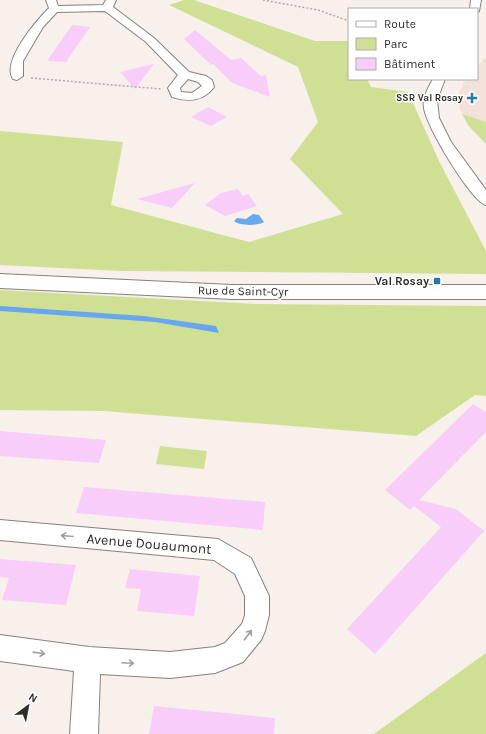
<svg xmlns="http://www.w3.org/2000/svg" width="486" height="734" font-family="Karla,sans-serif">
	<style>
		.built { fill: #f2e2da }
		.green { fill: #cfe095 }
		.water { fill: #66a7ef }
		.building { fill: #f8cdf9 }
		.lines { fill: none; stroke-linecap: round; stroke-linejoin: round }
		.street-casing { stroke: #88807c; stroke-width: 2 }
		.secondary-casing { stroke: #88807c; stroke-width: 2 }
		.path { stroke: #b0a9a6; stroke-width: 1.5; stroke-dasharray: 2 2; stroke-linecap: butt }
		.street { fill: #fff; fill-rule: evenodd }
		.secondary { fill: #fff; fill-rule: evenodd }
		.oneway { stroke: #a1a0a0 }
		.poi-dot { fill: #2779aa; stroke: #fff; stroke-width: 1.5 }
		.labels { text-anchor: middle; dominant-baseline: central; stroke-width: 3; stroke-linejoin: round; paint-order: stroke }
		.far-poi-label { font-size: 10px; font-weight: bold; fill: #2f2c2b; stroke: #fff; text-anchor: end }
		.poi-label { font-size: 12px; font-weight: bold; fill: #2f2c2b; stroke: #fff; text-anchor: end }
		.street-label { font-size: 12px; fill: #2f2c2b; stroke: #fff }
		.near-street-label { font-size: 14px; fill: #2f2c2b; stroke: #fff }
	</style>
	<rect width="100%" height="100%" fill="#f8f0eb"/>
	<!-- built -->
	<path class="built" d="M 486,57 L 486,144 L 468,125 L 462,114 L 458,103 L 459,92 L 466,79 L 477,79 L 477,66 Z"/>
	<!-- green -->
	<path class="green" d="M 184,0 L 194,0 L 315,41 L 348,41 L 349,79 L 367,79 L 371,87 L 408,92 L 440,163 L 486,251 L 486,274 L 122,271 L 0,265 L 0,131 L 123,142 L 111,205 L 249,242 L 343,214 L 290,159 L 318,122 L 298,67 L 169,5 Z
		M 462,114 L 486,122 L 486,144 L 468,125 Z
		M 0,290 L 258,304 L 486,306 L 486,396 L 475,395 L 416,436 L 103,411 L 0,410 Z
		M 160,446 L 207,451 L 204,469 L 156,464 Z
		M 486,653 L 486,734 L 374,734 L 479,658 Z"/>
	<!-- water -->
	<path class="water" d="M 253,214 L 259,215 L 264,222 C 257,226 240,226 234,221 L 237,218 L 246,219 Z
		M 0,306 L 144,316 L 216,326 L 219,333 L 155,322 L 0,311 Z"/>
	<!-- building -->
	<path class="building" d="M 72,25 L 90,27 L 66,62 L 47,61 Z
		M 195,30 L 231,60 L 241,58 L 261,76 L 266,75 L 270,97 L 232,83 L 213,64 L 211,65 L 184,39 Z
		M 154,64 L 135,89 L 120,72 Z
		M 208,107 L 227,117 L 211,126 L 191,117 Z
		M 195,183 L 172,208 L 137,199 Z
		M 238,189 L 243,196 L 248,194 L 257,206 L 225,216 L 205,205 L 221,193 Z
		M 473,404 L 486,412 L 486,432 L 419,500 L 456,509 L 484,531 L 375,654 L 347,629 L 441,527 L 414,506 L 410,510 L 385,490 Z
		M 0,431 L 106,440 L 99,463 L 0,456 Z
		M 84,487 L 265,502 L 263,530 L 76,513 Z
		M 0,559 L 76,565 L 66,605 L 2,600 L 9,578 L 0,577 Z
		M 130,569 L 200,576 L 194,616 L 137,611 L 141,589 L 125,588 Z
		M 154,706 L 275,718 L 274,734 L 149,734 Z"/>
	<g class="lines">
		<!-- street casing -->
		<g class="street-casing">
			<path id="street" d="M 46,0 L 56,0 L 58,6 L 103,5 L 106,0 L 116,0 L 113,7 L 154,38 L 189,72 L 206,76 L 212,80 L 214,87 C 203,102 188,102 172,97 L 168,88 L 178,75 L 146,42 L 105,11 L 57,12 L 43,27 L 23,61 L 23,76 L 17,80 L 13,79 C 1,61 37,20 49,8 ZM 188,79 L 198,82 L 202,86 L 192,93 L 181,92 L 180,88 Z
				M 471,0 L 481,0 L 479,11 L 477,12 L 477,9 L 470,9 Z
				M 433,79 L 445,79 L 437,100 L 439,118 L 451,142 L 486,190 L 486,205 C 471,201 426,126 424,108 C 422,98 428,88 433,79 Z
				M 0,520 L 218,539 L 251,558 L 269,596 L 269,615 L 265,631 L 261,640 L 243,662 L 215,673 L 170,678 L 100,674 L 98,734 L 70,734 L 74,671 L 0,661 L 0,635 L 89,647 L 170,652 L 215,647 L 225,643 L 242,624 L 245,615 L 245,596 L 235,574 L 214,560 L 0,540 Z"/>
		</g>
		<!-- secondary casing -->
		<g class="secondary-casing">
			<path id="secondary" d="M 0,274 L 232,285 L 486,285 L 486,299 L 232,299 L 0,288 Z"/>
		</g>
		<!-- path -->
		<path class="path" d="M 263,0 L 318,10 L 349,21
			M 31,78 L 161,89"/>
		<!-- street -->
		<use href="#street" class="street"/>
		<!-- secondary -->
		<use href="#secondary" class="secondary"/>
	</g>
	<!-- one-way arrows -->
	<defs><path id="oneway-shaft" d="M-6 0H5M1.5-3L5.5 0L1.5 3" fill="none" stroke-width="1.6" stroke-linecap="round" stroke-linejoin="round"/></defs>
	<g class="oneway">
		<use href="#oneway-shaft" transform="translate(67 536) rotate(-175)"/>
		<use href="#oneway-shaft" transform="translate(248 635) rotate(-53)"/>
		<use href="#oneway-shaft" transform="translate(39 653) rotate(8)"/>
		<use href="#oneway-shaft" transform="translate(128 663) rotate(3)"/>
	</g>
	<!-- markers -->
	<g class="poi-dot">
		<path d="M470 92h4v4h4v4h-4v4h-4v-4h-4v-4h4z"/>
		<rect x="433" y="277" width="8" height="8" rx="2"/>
	</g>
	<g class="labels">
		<!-- far-poi labels -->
		<g class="far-poi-label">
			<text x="463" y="98">SSR Val Rosay</text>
		</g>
		<!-- poi labels -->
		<g class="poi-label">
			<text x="429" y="281">Val Rosay</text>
		</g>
		<!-- street labels -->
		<g class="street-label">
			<text transform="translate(243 291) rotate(1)">Rue de Saint-Cyr</text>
		</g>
		<!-- near-street labels -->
		<g class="near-street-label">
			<text transform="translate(149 544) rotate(5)">Avenue Douaumont</text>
		</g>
	</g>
	<!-- legend -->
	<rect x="348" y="8" width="130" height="72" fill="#ffffff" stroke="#acabaa"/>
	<rect x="356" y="21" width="20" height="6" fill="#ffffff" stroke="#acabaa"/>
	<text x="384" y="28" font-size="12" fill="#2f2c2b">Route</text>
	<rect x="356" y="38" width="20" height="12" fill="#cfe095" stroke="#acabaa"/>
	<text x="384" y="48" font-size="12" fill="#2f2c2b">Parc</text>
	<rect x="356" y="58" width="20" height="12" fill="#f8cdf9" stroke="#acabaa"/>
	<text x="384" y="68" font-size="12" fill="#2f2c2b">Bâtiment</text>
	<!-- north arrow -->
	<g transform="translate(28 706) rotate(32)" stroke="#ffffff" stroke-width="3" paint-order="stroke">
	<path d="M0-3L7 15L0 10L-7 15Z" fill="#2f2c2b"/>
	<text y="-6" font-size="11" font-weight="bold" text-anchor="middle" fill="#2f2c2b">N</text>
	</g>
</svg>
